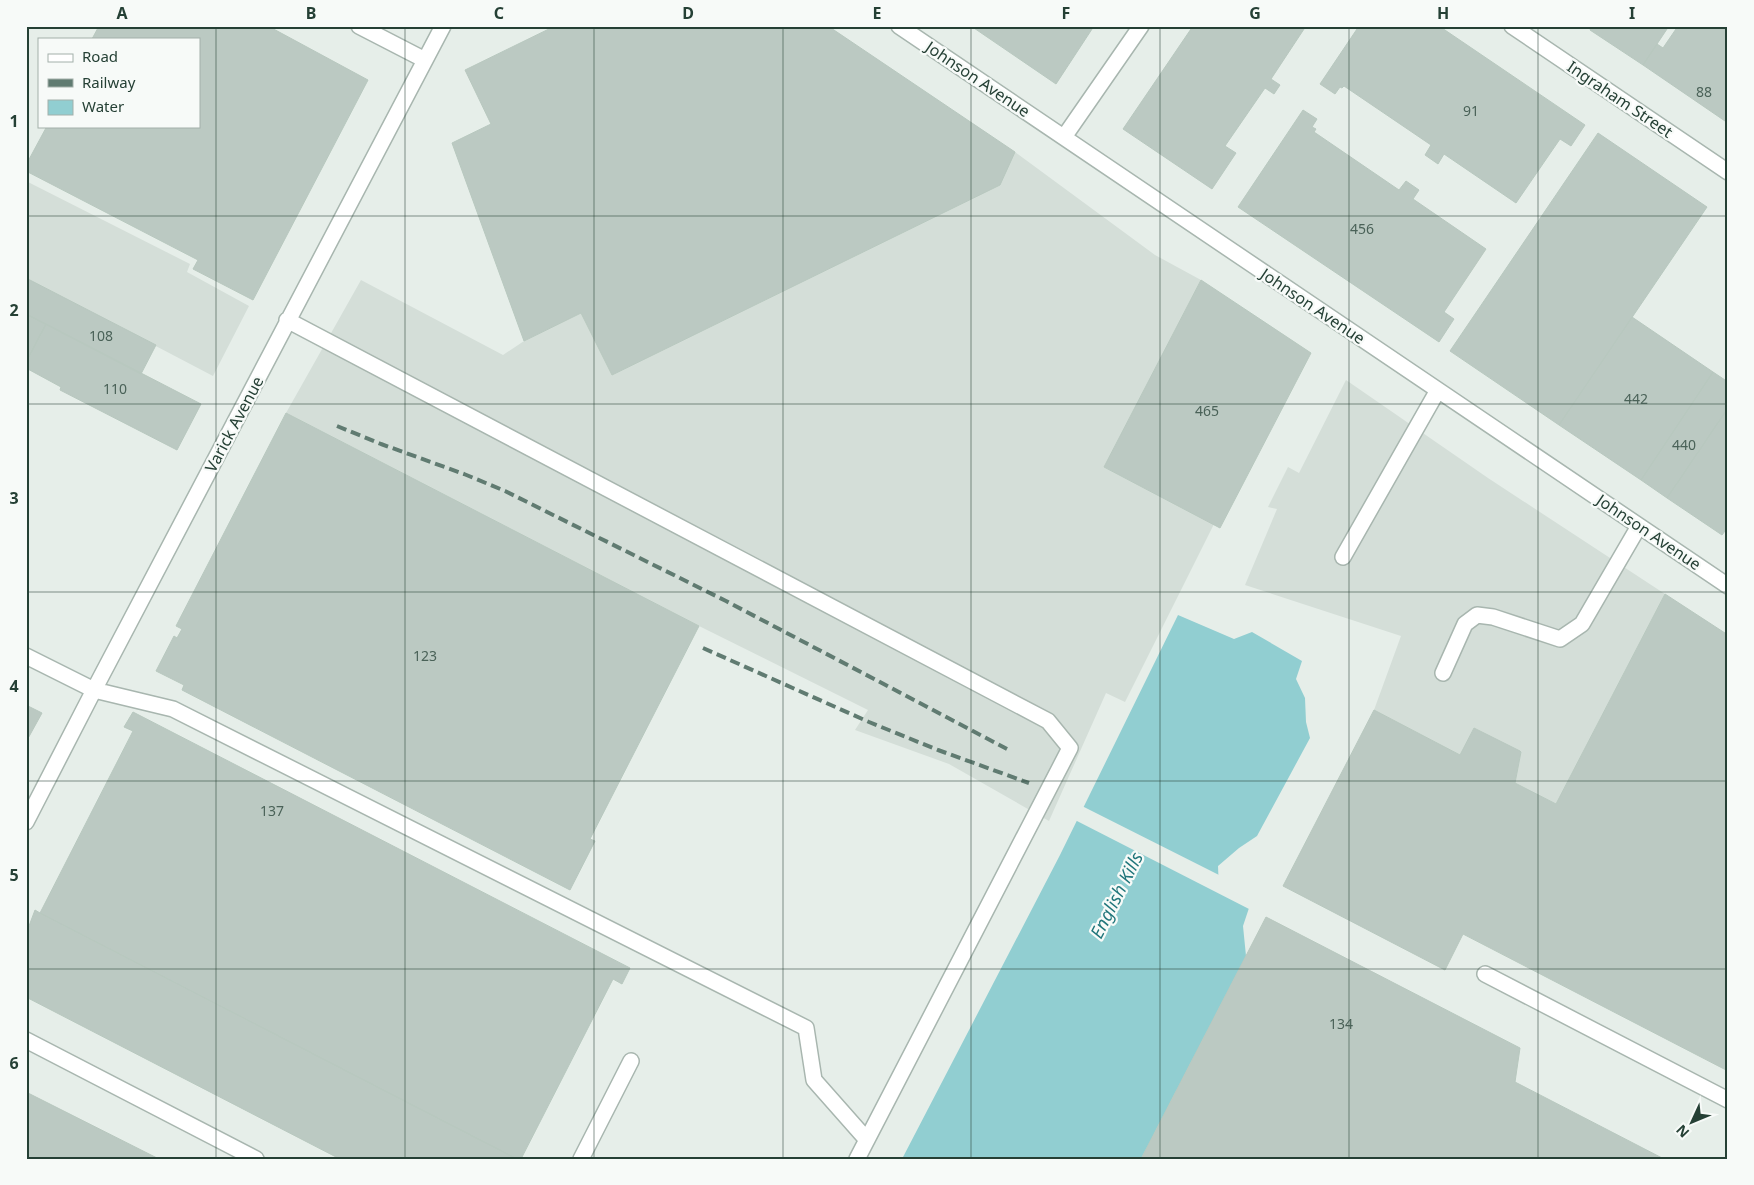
<svg xmlns="http://www.w3.org/2000/svg" width="1754" height="1185" font-family="'Noto Sans',sans-serif">
	<style>
		.built { fill: #d4ded8 }
		.water { fill: #91ced1 }
		.pier { fill: #e6eee9 }
		.building { fill: #bbc9c2; stroke: #b8c8bf }
		.lines { fill: none; stroke-linecap: round; stroke-linejoin: round }
		.minor-casing { stroke: #a8b6af; stroke-width: 18 }
		.minor { stroke: #fff; stroke-width: 15 }
		.rail { stroke: #607b71; stroke-width: 4; stroke-dasharray: 10 5; stroke-linecap: butt }
		.grid { fill: none; stroke: #254035; stroke-width: 1; stroke-opacity: 0.55 }
		.labels { text-anchor: middle; dominant-baseline: central; stroke-width: 4.5; stroke-linejoin: round; paint-order: stroke }
		.number-label { font-size: 14px; fill: #4a6258 }
		.street-label { font-size: 16px; fill: #254035; stroke: #f7faf8 }
		.water-label { font-size: 18px; font-style: italic; fill: #20767b; stroke: #f7faf8 }
		.neatline { fill: none; stroke: #254035; stroke-width: 2 }
		.grid-label { font-size: 16px; text-anchor: middle; font-weight: bold; fill: #254035 }
	</style>
	<rect width="100%" height="100%" fill="#e6eee9"/>
	<!-- built -->
	<path class="built" d="M 1015,152 L 1155,255 L 1201,280 L 1104,467 L 1214,524 L 1125,702 L 1106,693 L 1049,821 L 949,764 L 855,730 L 868,710 L 699,626 L 286,413 L 361,280 L 503,355 L 524,341 L 581,313 L 612,375 Z
		M 26,181 L 190,264 L 187,272 L 249,306 L 213,376 L 26,278 Z
		M 1346,380 L 1488,478 L 1665,594 L 1556,804 L 1515,783 L 1521,752 L 1474,728 L 1460,755 L 1374,710 L 1401,636 L 1245,585 L 1277,509 L 1268,507 L 1288,467 L 1299,473 Z"/>
	<!-- water -->
	<path class="water" d="M 1178,615 L 1234,639 L 1252,632 L 1302,661 L 1296,679 L 1305,698 L 1306,722 L 1310,738 L 1257,836 L 1239,848 L 1218,866 L 1219,890 L 1250,905 L 1243,926 L 1246,956 L 1141,1159 L 902,1159 L 1060,855 Z"/>
	<!-- pier -->
	<path class="pier" d="M 1082,806 L 1221,876 L 1221,888 L 1252,903 L 1251,910 L 1075,820 Z"/>
	<!-- building -->
	<path class="building" d="M 99,26 L 268,26 L 368,80 L 253,300 L 193,269 L 198,260 L 26,171 L 26,165 L 47,126 L 199,126 L 199,39 L 92,39 Z
		M 555,26 L 828,26 L 1015,152 L 1000,185 L 612,375 L 581,313 L 524,341 L 452,143 L 491,124 L 465,70 Z
		M 971,26 L 1094,26 L 1056,84 Z
		M 1193,26 L 1306,26 L 1271,79 L 1280,85 L 1274,94 L 1265,88 L 1225,146 L 1236,153 L 1212,189 L 1123,129 Z
		M 1359,26 L 1439,26 L 1585,125 L 1571,146 L 1560,139 L 1516,203 L 1444,154 L 1438,164 L 1425,155 L 1431,145 L 1344,86 L 1342,88 L 1340,87 L 1335,94 L 1320,84 Z
		M 1592,26 L 1669,26 L 1643,65 L 1590,30 Z
		M 1678,26 L 1728,26 L 1728,116 L 1725,121 L 1643,65 L 1657,44 L 1663,48 Z
		M 1303,110 L 1317,119 L 1312,127 L 1316,129 L 1314,132 L 1399,190 L 1406,181 L 1419,190 L 1413,199 L 1486,249 L 1444,312 L 1454,319 L 1439,342 L 1238,207 Z
		M 1598,133 L 1707,207 L 1559,425 L 1450,351 Z
		M 26,278 L 156,345 L 141,374 L 26,314 Z
		M 1201,280 L 1311,353 L 1220,528 L 1104,467 Z
		M 26,314 L 46,324 L 26,362 Z
		M 1632,317 L 1713,372 L 1641,480 L 1559,425 Z
		M 46,324 L 201,404 L 177,450 L 60,390 L 61,387 L 26,368 L 26,362 Z
		M 1713,372 L 1728,382 L 1728,408 L 1667,498 L 1641,480 Z
		M 1728,408 L 1728,527 L 1722,535 L 1667,498 Z
		M 286,413 L 699,626 L 590,839 L 595,841 L 570,890 L 182,690 L 184,685 L 156,671 L 174,636 L 177,638 L 182,629 L 176,626 Z
		M 1665,594 L 1728,635 L 1728,1071 L 1463,934 L 1445,970 L 1283,886 L 1374,710 L 1460,755 L 1474,728 L 1520,751 L 1521,752 L 1515,783 L 1556,804 Z
		M 26,705 L 42,713 L 26,742 Z
		M 133,712 L 630,968 L 622,984 L 613,979 L 521,1159 L 517,1159 L 40,913 L 133,731 L 124,727 Z
		M 35,910 L 40,913 L 517,1159 L 340,1159 L 26,997 L 26,934 Z
		M 1266,917 L 1520,1048 L 1515,1082 L 1664,1159 L 1141,1159 Z
		M 26,1092 L 159,1159 L 26,1159 Z"/>
	<g class="lines">
		<!-- minor casing -->
		<g class="minor-casing">
			<path id="minor" d="M 359,26 L 425,60
				M 899,26 L 1728,586
				M 1512,26 L 1728,172
				M 1064,137 L 1141,26
				M 287,320 L 1048,721 L 1070,748 L 857,1159
				M 1343,557 L 1438,390
				M 26,656 L 94,690 L 173,709 L 806,1028 L 814,1080 L 867,1140
				M 1443,673 L 1465,624 L 1477,615 L 1493,617 L 1560,639 L 1582,624 L 1639,526
				M 26,822 L 94,690 L 443,26
				M 1485,974 L 1728,1100
				M 26,1040 L 256,1159
				M 581,1159 L 631,1061"/>
		</g>
		<!-- minor -->
		<use href="#minor" class="minor"/>
		<!-- rail -->
		<path class="rail" d="M 337,426 L 381,444 L 464,474 L 505,491 L 726,601 L 1007,749
			M 703,648 L 869,722 L 938,750 L 1029,783"/>
	</g>
	<!-- grid -->
	<path class="grid" d="M 216,26 L 216,1159M 405,26 L 405,1159M 594,26 L 594,1159M 783,26 L 783,1159M 971,26 L 971,1159M 1160,26 L 1160,1159M 1349,26 L 1349,1159M 1538,26 L 1538,1159M 26,216 L 1728,216M 26,404 L 1728,404M 26,592 L 1728,592M 26,781 L 1728,781M 26,969 L 1728,969"/>
	<g class="labels">
		<!-- number labels -->
		<g class="number-label">
			<text x="1704" y="91">88</text>
			<text x="1471" y="110">91</text>
			<text x="1362" y="228">456</text>
			<text x="101" y="335">108</text>
			<text x="115" y="388">110</text>
			<text x="1636" y="398">442</text>
			<text x="1207" y="410">465</text>
			<text x="1684" y="444">440</text>
			<text x="425" y="655">123</text>
			<text x="272" y="810">137</text>
			<text x="1341" y="1023">134</text>
		</g>
		<!-- street labels -->
		<g class="street-label">
			<text transform="translate(978 79) rotate(34)">Johnson Avenue</text>
			<text transform="translate(1620 99) rotate(34)">Ingraham Street</text>
			<text transform="translate(1313 306) rotate(34)">Johnson Avenue</text>
			<text transform="translate(234 424) rotate(-62)">Varick Avenue</text>
			<text transform="translate(1649 532) rotate(34)">Johnson Avenue</text>
		</g>
		<!-- water labels -->
		<g class="water-label">
			<text transform="translate(1116 895) rotate(-63)">English Kills</text>
		</g>
	</g>
	<!-- border -->
	<rect width="1754" height="1185" fill="none" stroke="#f7faf8" stroke-width="55"/>
	<!-- legend -->
	<rect x="38" y="38" width="162" height="90" fill="#f7faf8" stroke="#a3b0aa"/>
	<rect x="48" y="54" width="25" height="8" fill="#ffffff" stroke="#a3b0aa"/>
	<text x="82" y="62" font-size="15" fill="#254035">Road</text>
	<rect x="48" y="79" width="25" height="8" fill="#607b71" stroke="#a3b0aa"/>
	<text x="82" y="88" font-size="15" fill="#254035">Railway</text>
	<rect x="48" y="100" width="25" height="15" fill="#91ced1" stroke="#a3b0aa"/>
	<text x="82" y="112" font-size="15" fill="#254035">Water</text>
	<!-- north arrow -->
	<g transform="translate(1692 1122) rotate(226)" stroke="#f7faf8" stroke-width="4" paint-order="stroke">
	<path d="M0-4L9 19L0 12L-9 19Z" fill="#254035"/>
	<text y="-8" font-size="14" font-weight="bold" text-anchor="middle" fill="#254035">N</text>
	</g>
	<rect x="28" y="28" width="1698" height="1130" class="neatline"/>
	<g class="grid-label">
		<text x="122" y="19">A</text>
		<text x="311" y="19">B</text>
		<text x="499" y="19">C</text>
		<text x="688" y="19">D</text>
		<text x="877" y="19">E</text>
		<text x="1066" y="19">F</text>
		<text x="1255" y="19">G</text>
		<text x="1443" y="19">H</text>
		<text x="1632" y="19">I</text>
		<text x="14" y="127">1</text>
		<text x="14" y="316">2</text>
		<text x="14" y="504">3</text>
		<text x="14" y="692">4</text>
		<text x="14" y="881">5</text>
		<text x="14" y="1069">6</text>
	</g>
</svg>
